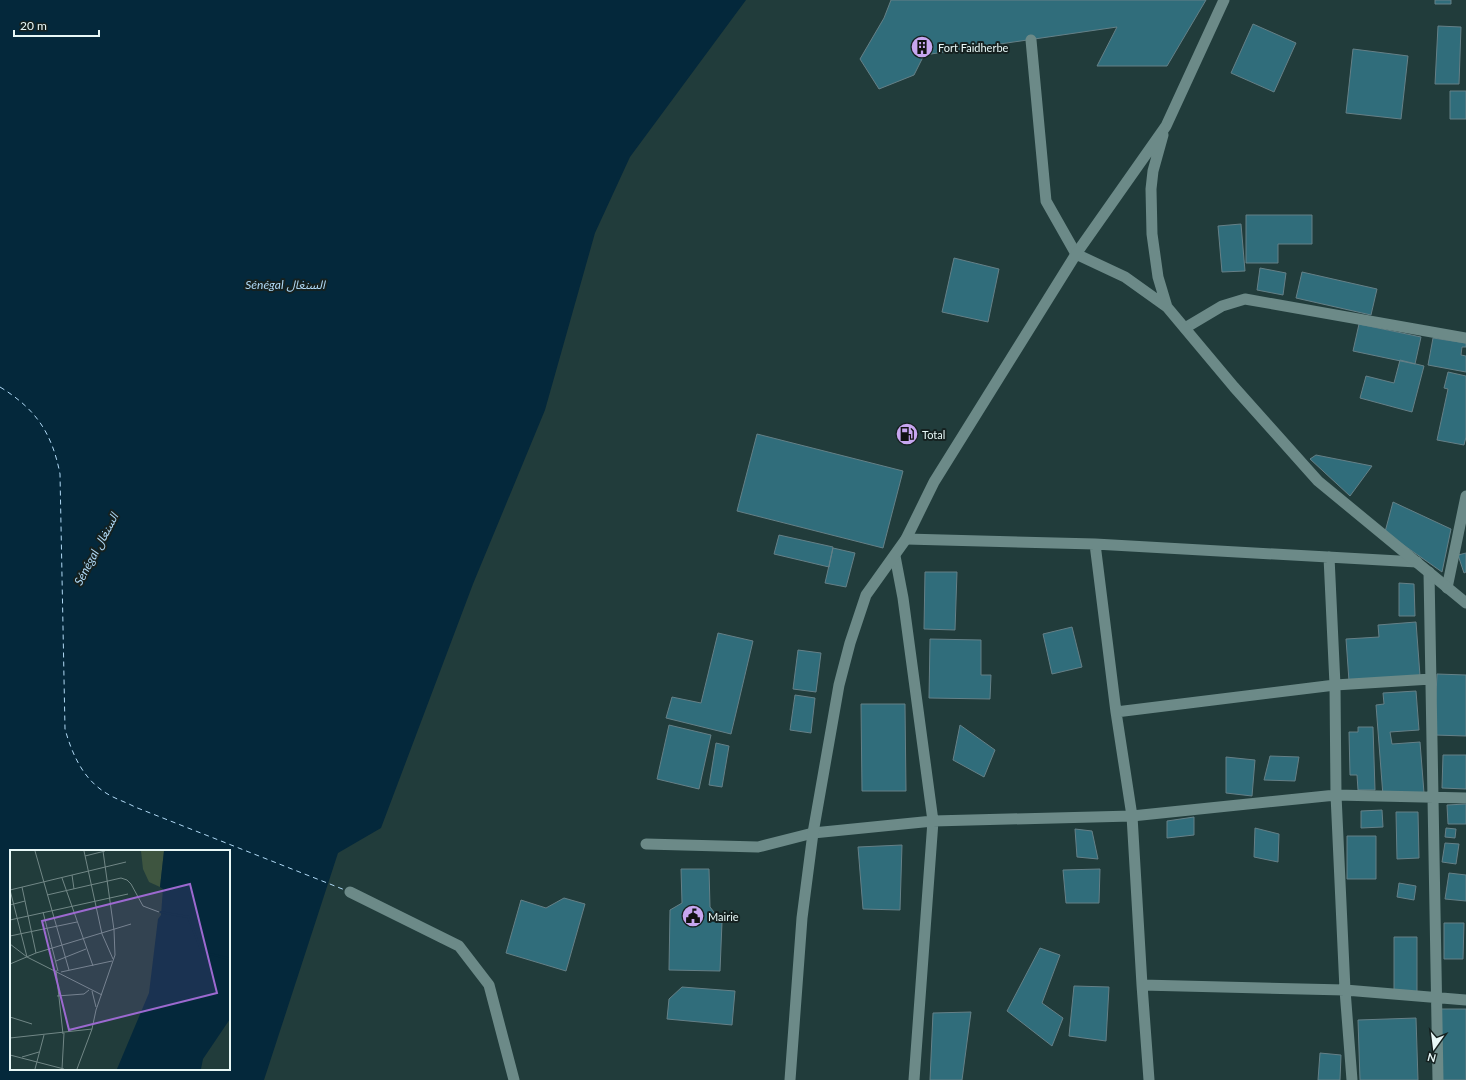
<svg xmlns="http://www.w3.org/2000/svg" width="1466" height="1080" font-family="Lato,'Noto Sans Arabic',sans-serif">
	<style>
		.water { fill: #04283b; fill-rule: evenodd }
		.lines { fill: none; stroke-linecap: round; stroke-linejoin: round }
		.ferry { stroke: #b0d9f5; stroke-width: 1; stroke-dasharray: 5 4; stroke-linecap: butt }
		.building { fill: #306d7b; stroke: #658087 }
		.service { stroke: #6c8a88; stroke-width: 11 }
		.minor { stroke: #6c8a88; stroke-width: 11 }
		.tertiary { stroke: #6c8a88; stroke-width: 11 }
		.labels { text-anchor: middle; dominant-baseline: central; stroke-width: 4; stroke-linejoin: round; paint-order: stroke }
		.poi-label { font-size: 11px; fill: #e8f8f7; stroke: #152120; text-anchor: start }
		.water-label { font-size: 12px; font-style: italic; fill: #b0d9f5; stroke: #152120 }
		.inset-river { fill: none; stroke: #04283b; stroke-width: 2 }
		.inset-road { fill: none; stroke: #718786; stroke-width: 1 }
		.view { fill: #9c69d0; fill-opacity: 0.15; stroke: #9c69d0; stroke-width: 2 }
		.inset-edge { fill: none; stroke: #e8f8f7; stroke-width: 2 }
	</style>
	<rect width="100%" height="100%" fill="#213c3b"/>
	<!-- water -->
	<path class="water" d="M 0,0 L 746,0 L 630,157 L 595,233 L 545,410 L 473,584 L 381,828 L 338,853 L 264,1080 L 0,1080 ZM 11,851 L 229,851 L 229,1069 L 11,1069 Z"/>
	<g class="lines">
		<!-- ferry -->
		<path class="ferry" d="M 0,387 C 36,409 52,433 60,474 L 65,729 C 72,754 83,779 106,793 C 115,799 126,802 135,807 L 345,890"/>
	</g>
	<!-- building -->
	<path class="building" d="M 891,0 L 1206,0 L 1167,66 L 1097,66 L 1117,27 L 924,55 L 914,75 L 879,89 L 860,59 L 884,18 Z
		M 1435,0 L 1451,0 L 1451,4 L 1435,4 Z
		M 1253,24 L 1296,43 L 1274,92 L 1231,73 Z
		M 1438,26 L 1461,27 L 1459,84 L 1435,84 Z
		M 1353,49 L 1408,56 L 1401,119 L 1346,113 Z
		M 1450,91 L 1466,91 L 1466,119 L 1450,119 Z
		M 1246,215 L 1312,215 L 1312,244 L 1278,244 L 1278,263 L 1246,263 Z
		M 1241,224 L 1245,271 L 1222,272 L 1218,226 Z
		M 954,258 L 999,269 L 988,322 L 942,312 Z
		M 1260,268 L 1286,273 L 1283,295 L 1257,290 Z
		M 1302,272 L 1377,289 L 1371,315 L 1296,298 Z
		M 1359,324 L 1421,337 L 1415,364 L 1353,351 Z
		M 1433,338 L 1466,343 L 1466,347 L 1462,347 L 1461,355 L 1466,356 L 1466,372 L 1428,365 Z
		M 1400,360 L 1424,366 L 1412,412 L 1360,398 L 1366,376 L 1394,383 Z
		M 1448,372 L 1466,376 L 1466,437 L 1464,445 L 1437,440 L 1448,389 L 1444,388 Z
		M 757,434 L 903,471 L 883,548 L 737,511 Z
		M 1316,455 L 1372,466 L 1350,496 L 1310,459 Z
		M 1393,502 L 1451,529 L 1442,572 L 1385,532 Z
		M 779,535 L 833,547 L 829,567 L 774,554 Z
		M 833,548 L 855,553 L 846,587 L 825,583 Z
		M 1466,553 L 1466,572 L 1464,573 L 1458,555 Z
		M 925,572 L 957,572 L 955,630 L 924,629 Z
		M 1399,583 L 1414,584 L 1415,616 L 1399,616 Z
		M 1416,622 L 1420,676 L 1349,681 L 1346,639 L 1379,637 L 1378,625 Z
		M 1072,627 L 1082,667 L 1052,674 L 1043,634 Z
		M 718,633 L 753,641 L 731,734 L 666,718 L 672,697 L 701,703 Z
		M 930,639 L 981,640 L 981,675 L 991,675 L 990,699 L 929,698 Z
		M 798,650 L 821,653 L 816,692 L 793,689 Z
		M 1437,674 L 1466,675 L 1466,736 L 1434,735 Z
		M 1416,691 L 1419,730 L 1390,732 L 1392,744 L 1420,742 L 1424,793 L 1383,796 L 1376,705 L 1384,704 L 1383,693 Z
		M 795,695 L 815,698 L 811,733 L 790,730 Z
		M 861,704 L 905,704 L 906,791 L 862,791 Z
		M 669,725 L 711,735 L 699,789 L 657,779 Z
		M 960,725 L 995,750 L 984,777 L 953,760 Z
		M 1358,727 L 1373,727 L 1375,790 L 1358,790 L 1357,775 L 1350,775 L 1349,732 L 1358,732 Z
		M 716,743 L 729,746 L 722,787 L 709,785 Z
		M 1443,755 L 1466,755 L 1466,789 L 1442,788 Z
		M 1270,756 L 1299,757 L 1295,781 L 1264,780 Z
		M 1226,757 L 1255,760 L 1252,796 L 1226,793 Z
		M 1466,804 L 1466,824 L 1448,824 L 1447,805 Z
		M 1382,810 L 1383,827 L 1361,828 L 1361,811 Z
		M 1396,812 L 1418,812 L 1419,858 L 1397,859 Z
		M 1194,817 L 1194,835 L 1167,838 L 1167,821 Z
		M 1255,828 L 1279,834 L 1278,862 L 1254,857 Z
		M 1446,828 L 1456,829 L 1455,838 L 1445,837 Z
		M 1075,829 L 1092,831 L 1098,859 L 1077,857 Z
		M 1347,836 L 1376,836 L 1376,879 L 1347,879 Z
		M 1445,843 L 1459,844 L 1456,864 L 1442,862 Z
		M 902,845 L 900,910 L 863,909 L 858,847 Z
		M 681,869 L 709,869 L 710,907 L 722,922 L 720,971 L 669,970 L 670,910 L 682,903 Z
		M 1100,869 L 1099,903 L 1066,903 L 1063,870 Z
		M 1449,873 L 1466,875 L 1466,901 L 1445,899 Z
		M 1399,883 L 1416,886 L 1414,900 L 1397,897 Z
		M 564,898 L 585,904 L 566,971 L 506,953 L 521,900 L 546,908 Z
		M 1444,923 L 1464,923 L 1463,959 L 1444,959 Z
		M 1394,937 L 1417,937 L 1417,993 L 1394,992 Z
		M 1040,948 L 1060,955 L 1042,1003 L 1063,1018 L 1052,1046 L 1007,1011 Z
		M 1074,986 L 1109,987 L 1106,1041 L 1069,1036 Z
		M 682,987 L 735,991 L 732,1025 L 667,1019 L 669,999 Z
		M 1440,1009 L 1466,1009 L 1466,1080 L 1442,1080 Z
		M 971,1012 L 962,1080 L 930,1080 L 933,1013 Z
		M 1416,1018 L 1418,1080 L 1360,1080 L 1358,1020 Z
		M 1320,1053 L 1341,1055 L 1340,1080 L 1318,1080 Z"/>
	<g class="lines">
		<!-- service -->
		<path class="service" d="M 1031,40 L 1046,201 L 1076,254"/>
		<!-- minor -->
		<path class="minor" d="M 1185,328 L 1222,306 L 1245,299 L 1466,338
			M 906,539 L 1095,544 L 1417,562
			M 1095,544 L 1116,712 L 1132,816 L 1142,985 L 1149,1080
			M 895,556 L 903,598 L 933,821 L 914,1080
			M 1329,557 L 1335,685 L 1336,795 L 1345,990 L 1352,1080
			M 1429,572 L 1438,1080
			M 1447,588 L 1466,496
			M 1116,712 L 1335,685 L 1431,679
			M 646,844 L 758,847 L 813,833 L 933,821 L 1132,816 L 1336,795 L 1466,798
			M 350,892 L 459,946 L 489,985 L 514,1080
			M 1142,985 L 1345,990 L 1466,1000"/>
		<!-- tertiary -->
		<path class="tertiary" d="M 1163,135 L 1153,171 L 1151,189 L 1152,234 L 1158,277 L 1167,307
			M 1076,254 L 1125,277 L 1167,307 L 1234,387 L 1318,481 L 1466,603
			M 790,1080 L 802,918 L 813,833 L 839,685 L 850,643 L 866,595 L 906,539 L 934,482 L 1076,254 L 1166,126 L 1224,0"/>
	</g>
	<!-- icons -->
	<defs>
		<g id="building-disc" transform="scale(1.15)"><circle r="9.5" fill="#c7a6ef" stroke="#152120"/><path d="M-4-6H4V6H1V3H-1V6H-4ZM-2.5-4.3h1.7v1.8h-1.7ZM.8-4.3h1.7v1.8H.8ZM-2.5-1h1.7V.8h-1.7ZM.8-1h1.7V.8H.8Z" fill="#111"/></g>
		<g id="fuel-disc" transform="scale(1.15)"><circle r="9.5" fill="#c7a6ef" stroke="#152120"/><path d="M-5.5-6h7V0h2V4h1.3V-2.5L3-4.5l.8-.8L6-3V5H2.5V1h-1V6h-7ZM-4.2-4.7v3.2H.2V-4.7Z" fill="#111"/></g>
		<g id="civic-disc" transform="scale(1.15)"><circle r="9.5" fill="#c7a6ef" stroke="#152120"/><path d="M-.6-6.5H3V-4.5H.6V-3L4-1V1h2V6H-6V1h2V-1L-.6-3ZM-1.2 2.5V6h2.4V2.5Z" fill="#111"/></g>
	</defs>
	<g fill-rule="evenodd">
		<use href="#building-disc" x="922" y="47"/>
		<use href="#fuel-disc" x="907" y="434"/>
		<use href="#civic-disc" x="693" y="916"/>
	</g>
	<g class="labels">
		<!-- poi labels -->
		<g class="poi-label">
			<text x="938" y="47">Fort Faidherbe</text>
			<text x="922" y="434">Total</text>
			<text x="708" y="916">Mairie</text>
		</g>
		<!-- water labels -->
		<g class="water-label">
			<text x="285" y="284">Sénégal السنغال</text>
			<text transform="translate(96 549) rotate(-62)">Sénégal السنغال</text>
		</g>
	</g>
	<!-- overview -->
	<g transform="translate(10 850)">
		<rect width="220" height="220" fill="#213c3b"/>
		<path d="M 131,1 L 154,1 L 150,37 L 139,32 L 133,19 Z" fill="#3e5540"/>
		<path d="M 154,1 L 220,1 L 220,169 L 193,209 L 191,219 L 107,219 L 139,143 L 148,69 L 151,65 L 153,39 L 150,37 Z" fill="#04283b"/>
		<path class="inset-river" d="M 150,62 L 178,67 L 192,102 L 220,109"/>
		<path class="inset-road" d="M 25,1 L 59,120M 74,1 L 92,84 L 103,109M 75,6 L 95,1M 62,25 L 64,39M 52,28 L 83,116M 12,37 L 26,103M 0,40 L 116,12M 0,40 L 17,107M 37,45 L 111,28 L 117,30 L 121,34 L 133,56 L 149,62M 0,55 L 15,51M 33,62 L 48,121M 0,70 L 118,44M 0,86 L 67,72M 0,94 L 17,107 L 92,145M 46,111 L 76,99M 0,114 L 26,103 L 121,74M 46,120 L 53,184M 51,122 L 102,111M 82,141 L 86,157M 47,146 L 74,144 L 79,140M 0,167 L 22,174M 0,188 L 82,179M 0,205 L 54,219M 12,207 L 29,202M 25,219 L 34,185M 52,219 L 54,183M 67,219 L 82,179 L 86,160 L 105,105 L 104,80 L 93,1"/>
		<path class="view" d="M 180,34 L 207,143 L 59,180 L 32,71 Z"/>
		<rect width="220" height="220" class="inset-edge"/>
	</g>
	<!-- north arrow -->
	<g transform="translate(1434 1048) rotate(194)" stroke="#152120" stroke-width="3" paint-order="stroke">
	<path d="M0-3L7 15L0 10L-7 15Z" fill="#e8f8f7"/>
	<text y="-6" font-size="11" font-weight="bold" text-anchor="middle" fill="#e8f8f7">N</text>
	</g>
	<!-- scale -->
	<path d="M14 30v6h85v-6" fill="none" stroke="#e8f8f7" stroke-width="2"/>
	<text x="20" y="30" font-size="12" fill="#e8f8f7" stroke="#152120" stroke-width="3" paint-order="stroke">20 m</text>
</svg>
